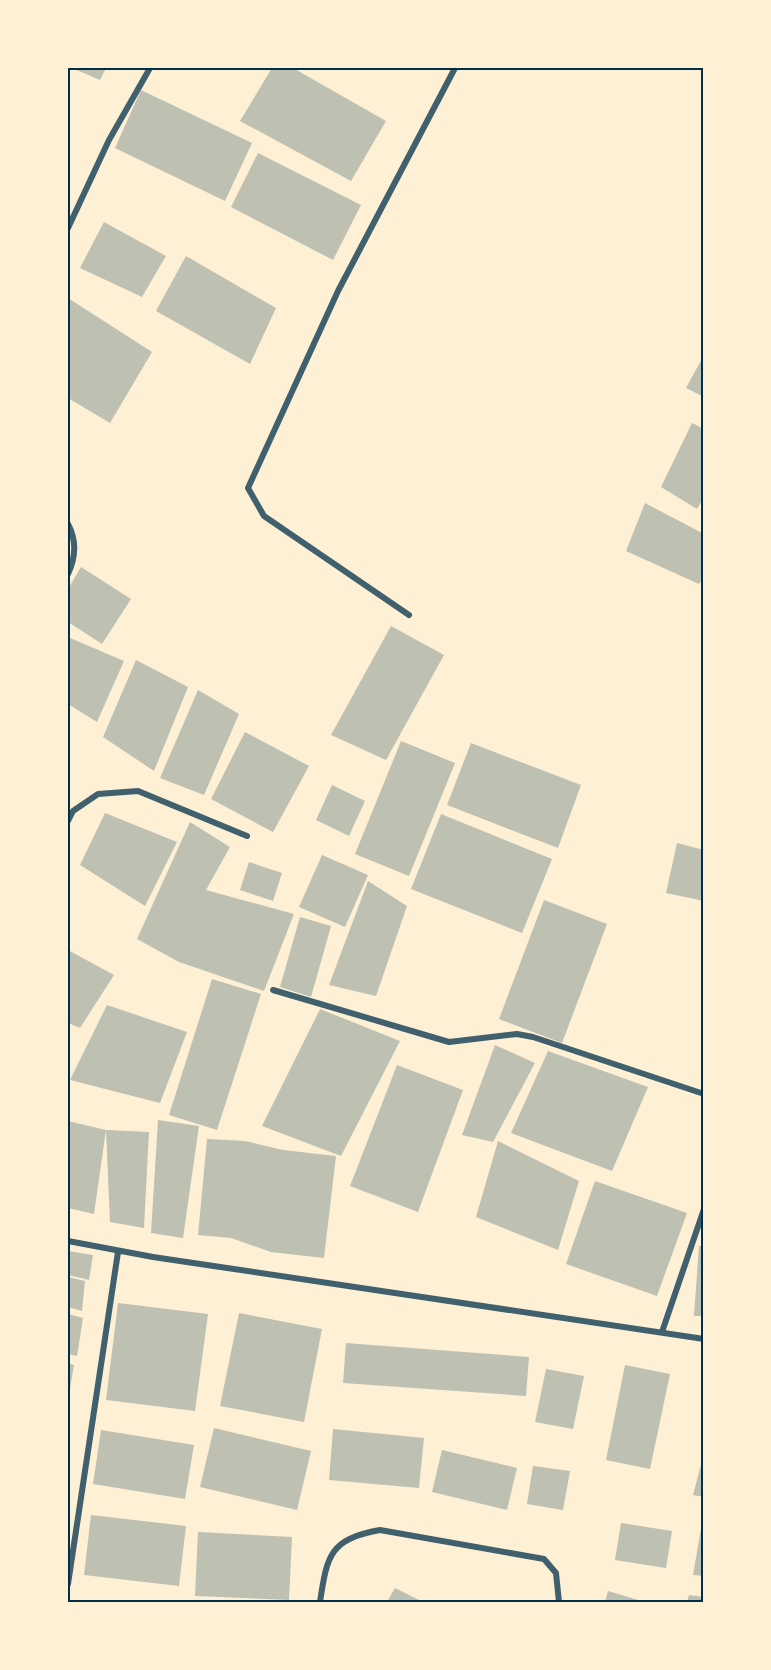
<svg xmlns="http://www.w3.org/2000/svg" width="771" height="1670" font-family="'Public Sans',sans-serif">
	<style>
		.building { fill: #bec0b2 }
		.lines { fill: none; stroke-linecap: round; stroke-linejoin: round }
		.minor { stroke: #3f606c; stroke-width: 6 }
		.neatline { fill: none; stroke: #003049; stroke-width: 2 }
	</style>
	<rect width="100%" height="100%" fill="#fdf0d5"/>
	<!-- building -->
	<path class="building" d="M 72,68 L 106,68 L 100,80 Z
		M 272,68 L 293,68 L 386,121 L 351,181 L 240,121 Z
		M 141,90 L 252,143 L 225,201 L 115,148 Z
		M 258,153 L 361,205 L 333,260 L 231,207 Z
		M 104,222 L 166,256 L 142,297 L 80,268 Z
		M 186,256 L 276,308 L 250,364 L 156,311 Z
		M 68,298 L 152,352 L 110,423 L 68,398 Z
		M 704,355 L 704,397 L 686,388 Z
		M 692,423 L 704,429 L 704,497 L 697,509 L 661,487 Z
		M 645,503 L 704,534 L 704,577 L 699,584 L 626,551 Z
		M 81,567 L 131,599 L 102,644 L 68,622 L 68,589 Z
		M 391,626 L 444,655 L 386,760 L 331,735 Z
		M 68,637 L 124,661 L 97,722 L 68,704 Z
		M 136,660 L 188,687 L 154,771 L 103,737 Z
		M 198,690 L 239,714 L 204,795 L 160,778 Z
		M 245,732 L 309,766 L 273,832 L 211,799 Z
		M 401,741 L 455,763 L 409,876 L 355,854 Z
		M 471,743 L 581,785 L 558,848 L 447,805 Z
		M 332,785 L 365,801 L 349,836 L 316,820 Z
		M 105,813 L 177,842 L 145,906 L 80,865 Z
		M 441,814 L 552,859 L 522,933 L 411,889 Z
		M 190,822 L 230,847 L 206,890 L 294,914 L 264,991 L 179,962 L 137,939 Z
		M 677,843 L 704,850 L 704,901 L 666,893 Z
		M 322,855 L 368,875 L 345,927 L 299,907 Z
		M 249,862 L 282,873 L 273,901 L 240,890 Z
		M 368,881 L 407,906 L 376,996 L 329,985 Z
		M 544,900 L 607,924 L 562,1043 L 499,1019 Z
		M 300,917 L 331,926 L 311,997 L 280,987 Z
		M 68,950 L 114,975 L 80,1028 L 68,1023 Z
		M 212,979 L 261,994 L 217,1130 L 169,1115 Z
		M 107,1005 L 187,1032 L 160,1103 L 70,1080 Z
		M 320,1009 L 400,1041 L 341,1156 L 262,1126 Z
		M 495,1045 L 535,1063 L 493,1142 L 462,1135 Z
		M 548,1051 L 648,1087 L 612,1171 L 511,1133 Z
		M 397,1065 L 463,1090 L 418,1212 L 350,1186 Z
		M 158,1120 L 199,1126 L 183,1238 L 151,1233 Z
		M 68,1121 L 106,1130 L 94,1214 L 68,1208 Z
		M 106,1130 L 149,1132 L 144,1228 L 110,1222 Z
		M 207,1139 L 245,1141 L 283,1150 L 336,1156 L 324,1258 L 271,1252 L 231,1238 L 198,1235 Z
		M 498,1141 L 579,1181 L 558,1250 L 476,1217 Z
		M 595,1181 L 687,1213 L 657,1296 L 566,1264 Z
		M 699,1246 L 704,1246 L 704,1316 L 694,1316 Z
		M 68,1251 L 93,1255 L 89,1280 L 68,1275 Z
		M 68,1277 L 85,1281 L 82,1311 L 68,1307 Z
		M 118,1303 L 208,1314 L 195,1411 L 106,1400 Z
		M 239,1313 L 322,1329 L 304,1422 L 220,1406 Z
		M 68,1314 L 83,1318 L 77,1356 L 68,1354 Z
		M 346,1343 L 529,1357 L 526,1396 L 343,1383 Z
		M 68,1363 L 74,1365 L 69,1395 L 68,1395 Z
		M 625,1365 L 670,1374 L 650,1469 L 606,1460 Z
		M 546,1369 L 584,1376 L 573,1429 L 535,1422 Z
		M 214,1428 L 311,1451 L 297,1510 L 200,1487 Z
		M 333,1429 L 424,1438 L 419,1488 L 329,1480 Z
		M 101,1430 L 194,1445 L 185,1499 L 93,1484 Z
		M 442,1450 L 517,1468 L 507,1510 L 432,1492 Z
		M 703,1457 L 704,1457 L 704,1497 L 693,1495 Z
		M 533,1466 L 570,1471 L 563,1510 L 527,1504 Z
		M 91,1515 L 186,1526 L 179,1586 L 84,1575 Z
		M 621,1523 L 672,1531 L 666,1568 L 615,1560 Z
		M 702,1523 L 704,1523 L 704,1576 L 693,1575 Z
		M 198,1532 L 292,1537 L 289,1600 L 195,1596 Z
		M 395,1588 L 423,1602 L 387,1602 Z
		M 608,1591 L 645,1602 L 605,1602 Z
		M 689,1595 L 704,1597 L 704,1602 L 687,1602 Z"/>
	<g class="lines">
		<!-- minor -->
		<path class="minor" d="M 68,228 L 109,140 L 150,68
			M 68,524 C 77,541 76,557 68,574
			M 409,615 L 264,516 L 248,488 L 338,291 L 455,68
			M 68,821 L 73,811 L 98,794 L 138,791 L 247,836
			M 273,990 L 449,1042 L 517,1034 L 533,1037 L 704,1094
			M 68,1241 L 153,1257 L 704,1339
			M 662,1332 L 704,1209
			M 68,1584 L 118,1252
			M 320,1602 C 327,1555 330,1539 380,1530 L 544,1559 L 556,1573 L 559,1602"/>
	</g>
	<!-- border -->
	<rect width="771" height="1670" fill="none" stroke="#fdf0d5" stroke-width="138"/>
	<rect x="69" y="69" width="633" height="1532" class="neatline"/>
</svg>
